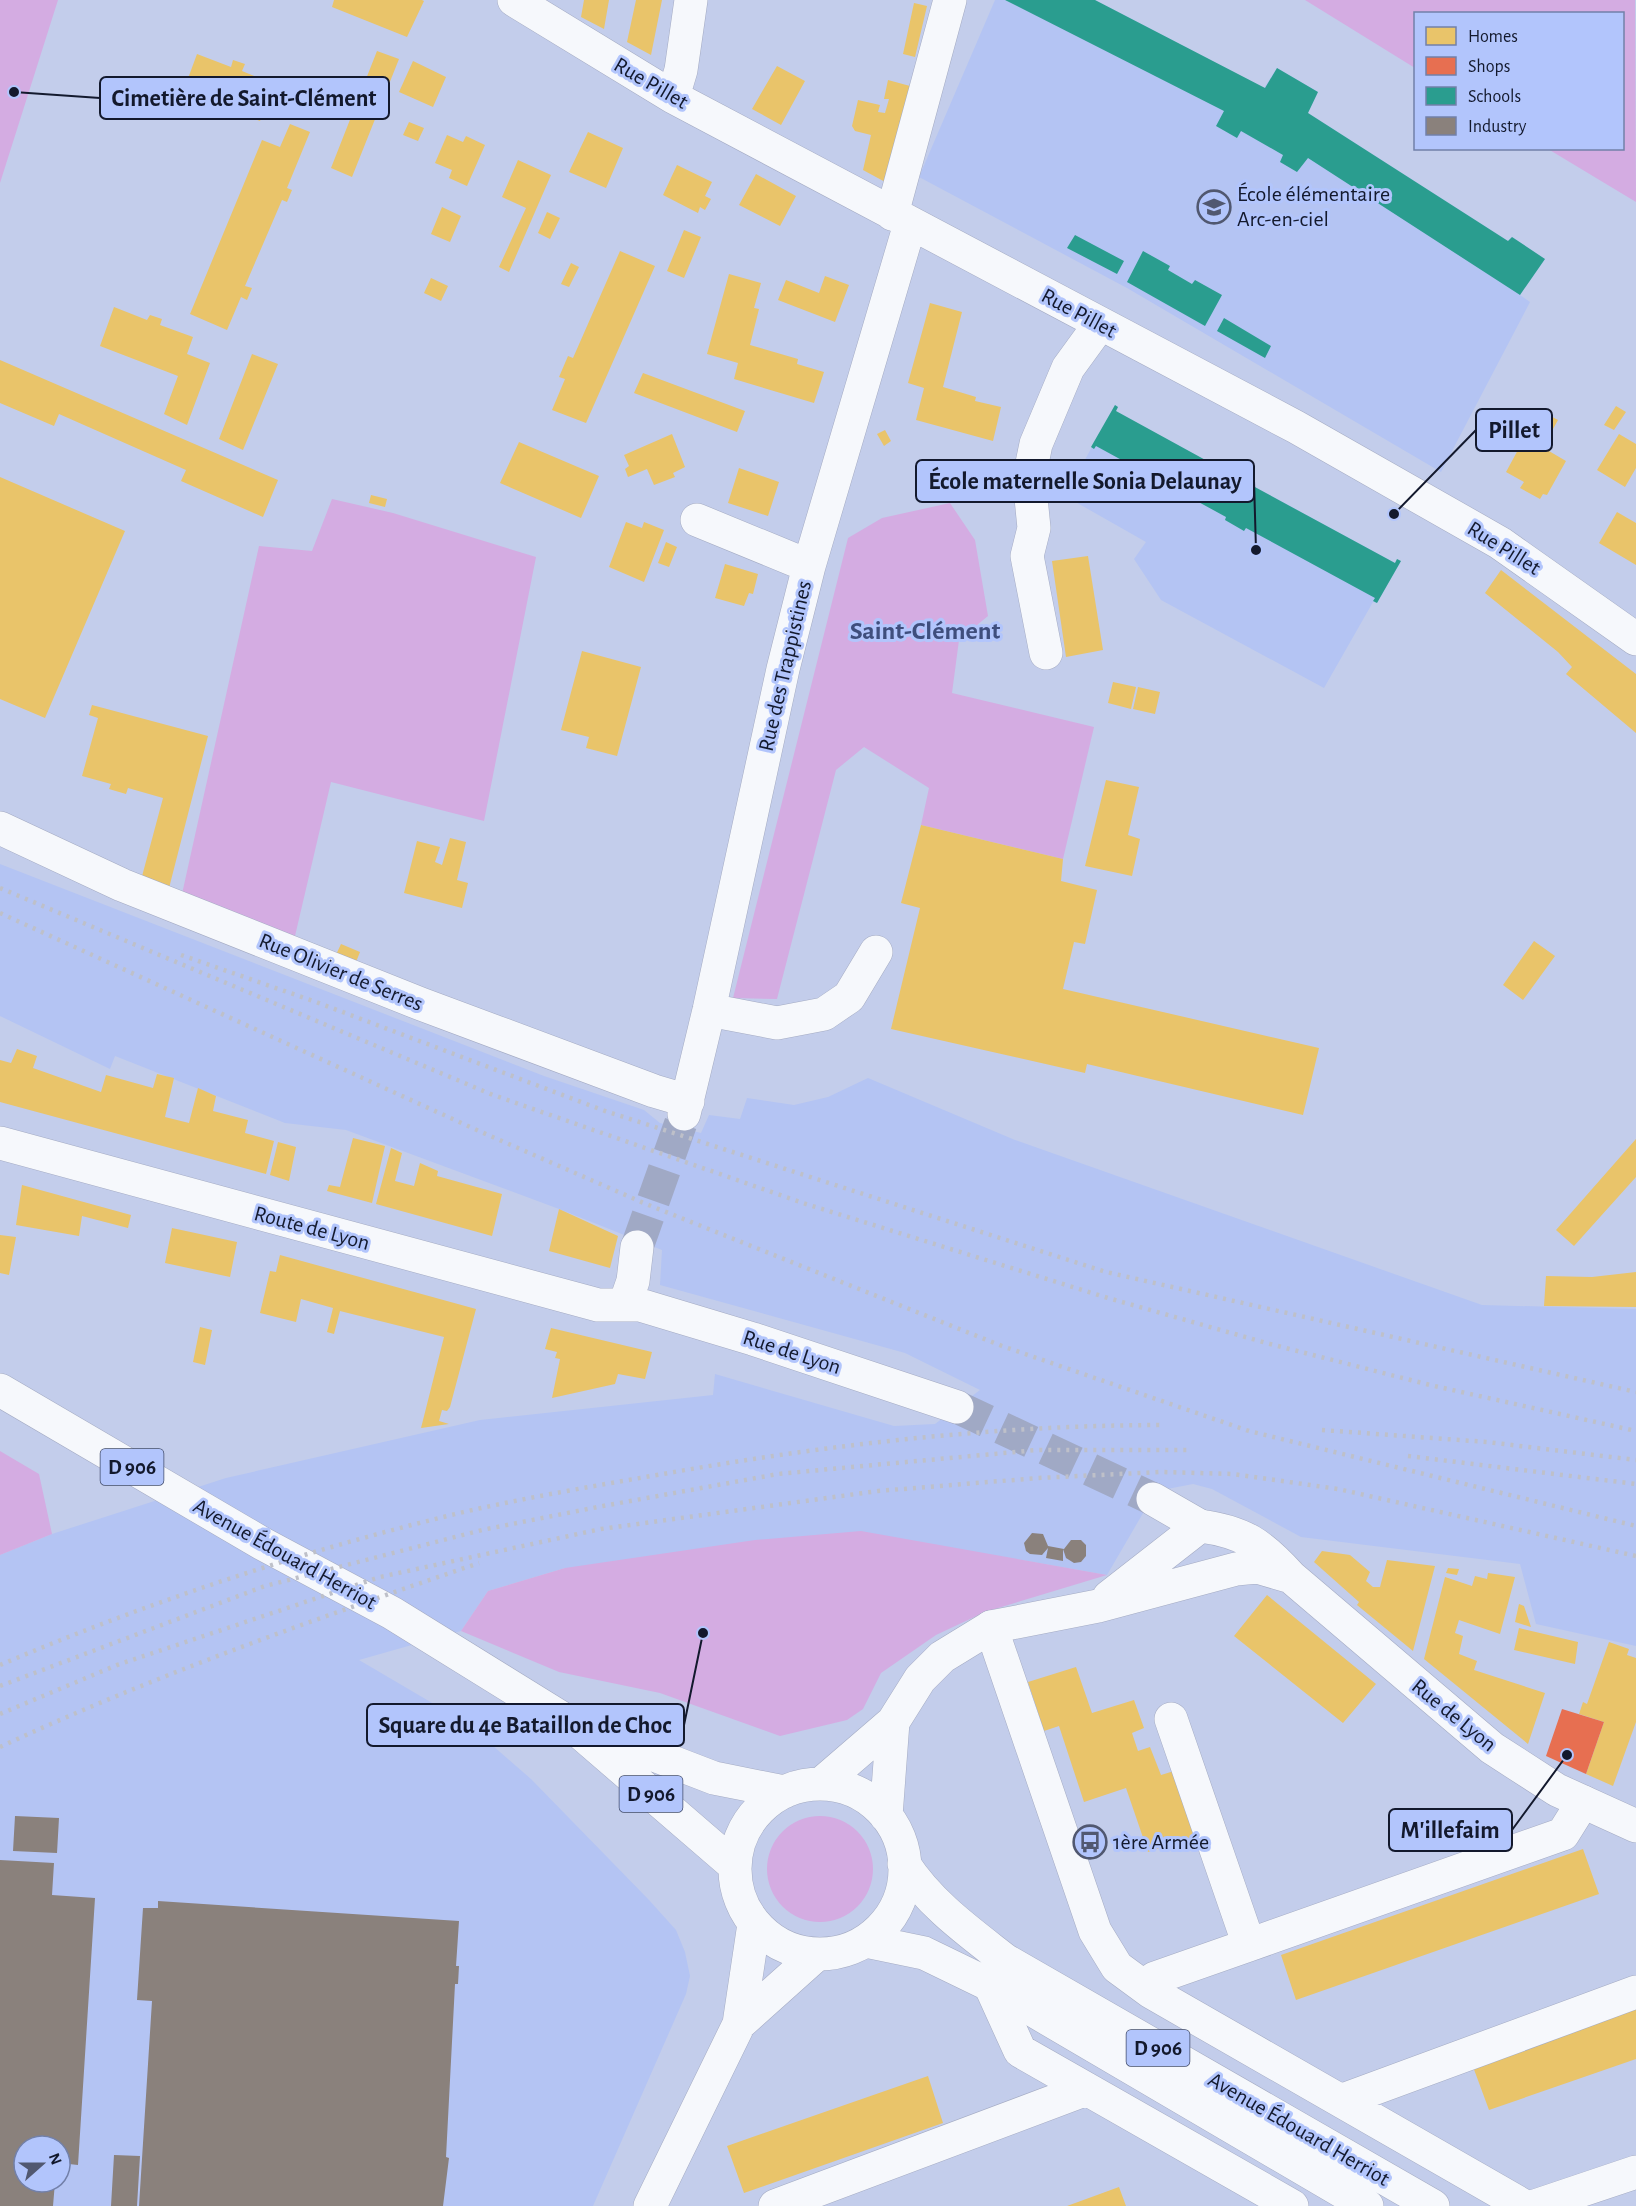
<svg xmlns="http://www.w3.org/2000/svg" width="1636" height="2206" font-family="'Alegreya Sans',sans-serif">
	<style>
		.built { fill: #b4c4f3; fill-rule: evenodd }
		.green { fill: #d4ace2 }
		.homes { fill: #e9c46a }
		.shops { fill: #e76f51 }
		.schools { fill: #2a9d8f }
		.industry { fill: #8a817c }
		.lines { fill: none; stroke-linecap: round; stroke-linejoin: round }
		.minor-tunnel { stroke: #a0a9c5; stroke-width: 33; stroke-dasharray: 33 16; stroke-linecap: butt }
		.minor-casing { stroke: #a4abc3; stroke-width: 34 }
		.major-casing { stroke: #a4abc3; stroke-width: 34 }
		.minor { stroke: #f6f8fc; stroke-width: 33 }
		.major { stroke: #f6f8fc; stroke-width: 33 }
		.rail { stroke: #bec0c9; stroke-width: 4.5; stroke-dasharray: 3 6; stroke-linecap: butt }
		.labels { text-anchor: middle; dominant-baseline: central; stroke-width: 6; stroke-linejoin: round; paint-order: stroke }
		.shield { fill: #b2c5fc; stroke: #434d6b; stroke-width: 1.5 }
		.shield-label { font-size: 21px; font-weight: bold; fill: #13192d }
		.street-label { font-size: 22px; fill: #13192d; stroke: #b2c5fc }
		.poi-label { font-size: 22px; fill: #13192d; stroke: #b2c5fc; text-anchor: start }
		.quarter-label { font-size: 26px; font-weight: bold; fill: #3f4e7d; stroke: #b2c5fc }
		.leader { fill: none; stroke: #13192d; stroke-width: 2 }
		.callout-dot { fill: #13192d; stroke: #b2c5fc; stroke-width: 2 }
		.callout { fill: #b2c5fc; stroke: #13192d; stroke-width: 2 }
		.callout-label { font-size: 24px; text-anchor: middle; font-weight: bold; fill: #13192d }
	</style>
	<rect width="100%" height="100%" fill="#c3cdeb"/>
	<!-- built -->
	<path class="built" d="M 995,0 L 1095,0 L 1264,88 L 1277,68 L 1318,92 L 1308,113 L 1508,241 L 1512,237 L 1545,259 L 1520,295 L 1530,302 L 1441,472 L 1127,288 L 919,177 Z
		M 1115,405 L 1118,407 L 1116,412 L 1220,468 L 1223,463 L 1243,474 L 1240,479 L 1395,563 L 1401,561 L 1377,603 L 1373,602 L 1324,688 L 1161,600 L 1134,559 L 1146,542 L 1065,496 Z
		M 0,864 L 544,1076 L 644,1110 L 660,1123 L 701,1133 L 709,1115 L 740,1119 L 747,1098 L 794,1105 L 828,1097 L 868,1078 L 1015,1140 L 1482,1305 L 1636,1309 L 1636,1646 L 1536,1624 L 1520,1564 L 1301,1537 L 1212,1489 L 1193,1484 L 1162,1490 L 1146,1508 L 1107,1575 L 987,1554 L 565,1568 L 488,1591 L 461,1631 L 359,1660 L 468,1724 L 531,1779 L 649,1900 L 676,1930 L 685,1952 L 690,1976 L 686,1994 L 593,2206 L 0,2206 L 0,1555 L 52,1534 L 226,1478 L 480,1420 L 713,1395 L 715,1374 L 894,1426 L 935,1424 L 980,1390 L 905,1353 L 660,1285 L 662,1250 L 559,1209 L 346,1130 L 285,1123 L 115,1056 L 110,1069 L 0,1016 ZM 24,2146 L 60,2146 L 60,2182 L 24,2182 Z"/>
	<!-- green -->
	<path class="green" d="M 0,0 L 58,0 L 0,183 Z
		M 1305,0 L 1635,0 L 1636,202 L 1548,149 L 1622,148 L 1622,14 L 1416,14 L 1415,68 Z
		M 332,499 L 393,513 L 536,557 L 484,821 L 331,782 L 295,936 L 182,894 L 259,546 L 312,551 Z
		M 950,503 L 975,540 L 988,616 L 959,640 L 952,693 L 1094,727 L 1063,859 L 921,825 L 929,788 L 864,747 L 836,770 L 777,999 L 733,998 L 848,538 L 882,518 Z
		M 0,1451 L 39,1474 L 52,1534 L 0,1555 Z
		M 861,1531 L 1107,1575 L 985,1612 L 936,1635 L 881,1673 L 863,1709 L 847,1720 L 780,1736 L 660,1693 L 559,1672 L 461,1631 L 488,1591 L 565,1568 L 755,1540 Z
		M767 1869a53 53 0 1 1 106 0a53 53 0 1 1-106 0Z"/>
	<!-- homes -->
	<path class="homes" d="M 334,0 L 422,0 L 424,1 L 407,37 L 332,7 Z
		M 584,0 L 609,0 L 604,29 L 581,17 Z
		M 636,0 L 662,0 L 651,55 L 627,42 Z
		M 914,3 L 927,6 L 915,57 L 903,54 Z
		M 377,51 L 399,59 L 352,177 L 331,168 Z
		M 197,54 L 231,67 L 233,60 L 245,64 L 242,71 L 274,84 L 260,121 L 183,92 Z
		M 413,61 L 446,77 L 433,107 L 399,92 Z
		M 777,66 L 805,81 L 781,125 L 752,109 Z
		M 888,80 L 910,86 L 887,183 L 863,170 L 871,135 L 855,131 L 852,126 L 858,100 L 880,105 L 878,112 L 885,113 L 889,99 L 884,99 Z
		M 409,122 L 424,128 L 418,141 L 403,135 Z
		M 290,124 L 310,132 L 287,188 L 292,190 L 287,202 L 282,200 L 245,286 L 252,288 L 247,300 L 241,297 L 227,330 L 190,314 L 262,140 L 280,147 Z
		M 588,132 L 623,148 L 606,188 L 569,172 Z
		M 447,135 L 463,142 L 466,136 L 485,145 L 467,186 L 449,178 L 452,170 L 435,163 Z
		M 518,160 L 551,175 L 509,272 L 499,267 L 526,208 L 502,197 Z
		M 677,165 L 712,182 L 705,196 L 711,199 L 705,210 L 700,207 L 698,213 L 663,195 Z
		M 756,174 L 796,196 L 780,226 L 739,205 Z
		M 442,207 L 461,216 L 450,242 L 431,234 Z
		M 547,212 L 560,218 L 550,239 L 538,233 Z
		M 684,230 L 701,237 L 684,278 L 667,271 Z
		M 620,251 L 655,266 L 586,423 L 552,410 L 565,379 L 559,377 L 568,356 L 573,358 Z
		M 571,263 L 579,267 L 569,287 L 561,284 Z
		M 729,274 L 761,283 L 754,308 L 759,309 L 750,345 L 798,359 L 797,364 L 824,372 L 814,403 L 734,379 L 738,363 L 707,354 Z
		M 825,276 L 849,285 L 835,322 L 778,300 L 786,280 L 819,293 Z
		M 431,278 L 448,286 L 441,301 L 424,293 Z
		M 930,303 L 962,312 L 943,387 L 976,397 L 975,401 L 1001,407 L 993,441 L 916,420 L 924,388 L 908,383 Z
		M 114,307 L 147,320 L 150,315 L 162,319 L 160,325 L 193,337 L 187,354 L 210,363 L 187,425 L 164,414 L 178,376 L 100,346 Z
		M 252,354 L 278,364 L 243,450 L 219,439 Z
		M 0,360 L 278,480 L 263,517 L 181,481 L 186,470 L 59,414 L 54,426 L 0,403 Z
		M 643,373 L 745,411 L 737,432 L 634,393 Z
		M 1616,406 L 1626,412 L 1614,430 L 1604,425 Z
		M 1543,412 L 1558,420 L 1553,429 L 1538,420 Z
		M 885,430 L 891,441 L 884,446 L 877,434 Z
		M 672,434 L 685,467 L 673,473 L 675,477 L 654,485 L 647,469 L 628,477 L 625,469 L 629,466 L 624,455 Z
		M 1619,434 L 1636,444 L 1636,468 L 1625,487 L 1597,470 Z
		M 1525,437 L 1566,461 L 1547,495 L 1543,494 L 1540,499 L 1520,488 L 1524,482 L 1506,472 Z
		M 519,442 L 599,476 L 581,518 L 500,483 Z
		M 739,468 L 779,482 L 768,516 L 728,503 Z
		M 0,477 L 125,531 L 45,718 L 0,699 Z
		M 371,495 L 387,499 L 385,507 L 369,503 Z
		M 1617,512 L 1636,523 L 1636,565 L 1599,543 Z
		M 626,522 L 642,528 L 644,522 L 664,530 L 644,582 L 609,567 Z
		M 666,542 L 677,547 L 669,567 L 658,563 Z
		M 1088,556 L 1103,650 L 1066,657 L 1052,561 Z
		M 725,564 L 758,574 L 753,594 L 749,593 L 744,606 L 715,598 Z
		M 1501,570 L 1636,674 L 1636,733 L 1566,674 L 1572,667 L 1558,652 L 1485,593 Z
		M 582,651 L 641,667 L 617,756 L 586,748 L 589,737 L 561,730 Z
		M 1113,682 L 1136,687 L 1131,709 L 1108,703 Z
		M 1138,687 L 1160,692 L 1155,714 L 1133,709 Z
		M 92,705 L 208,736 L 168,892 L 141,880 L 163,798 L 128,788 L 126,794 L 109,789 L 111,784 L 82,776 L 98,718 L 89,715 Z
		M 1106,780 L 1139,787 L 1128,835 L 1140,839 L 1132,876 L 1085,866 Z
		M 921,825 L 1063,859 L 1061,881 L 1097,890 L 1085,944 L 1074,942 L 1063,989 L 1319,1048 L 1303,1115 L 1087,1064 L 1085,1073 L 891,1029 L 920,908 L 901,903 Z
		M 450,838 L 466,842 L 457,880 L 468,883 L 462,908 L 404,893 L 417,841 L 440,847 L 435,862 L 442,865 Z
		M 1534,941 L 1555,956 L 1523,1000 L 1503,985 Z
		M 341,944 L 360,952 L 354,967 L 334,959 Z
		M 17,1049 L 37,1056 L 33,1068 L 101,1092 L 106,1075 L 153,1088 L 157,1074 L 174,1078 L 165,1117 L 189,1123 L 198,1088 L 216,1096 L 213,1111 L 248,1120 L 245,1133 L 274,1141 L 266,1174 L 0,1102 L 0,1060 L 11,1063 Z
		M 353,1138 L 385,1146 L 372,1203 L 327,1191 L 329,1185 L 340,1187 Z
		M 1636,1139 L 1636,1177 L 1574,1246 L 1556,1230 Z
		M 278,1142 L 296,1147 L 289,1181 L 270,1175 Z
		M 391,1148 L 402,1153 L 395,1181 L 414,1186 L 420,1163 L 438,1171 L 437,1176 L 502,1194 L 492,1236 L 376,1204 Z
		M 22,1185 L 131,1215 L 128,1228 L 82,1216 L 79,1236 L 16,1225 Z
		M 559,1209 L 618,1236 L 610,1268 L 549,1251 Z
		M 172,1228 L 237,1242 L 230,1277 L 165,1263 Z
		M 0,1235 L 16,1237 L 9,1275 L 0,1273 Z
		M 280,1255 L 476,1309 L 450,1407 L 447,1411 L 442,1410 L 439,1421 L 449,1424 L 421,1428 L 444,1337 L 340,1311 L 334,1334 L 327,1332 L 333,1308 L 301,1299 L 296,1322 L 260,1313 L 270,1271 L 276,1272 Z
		M 1636,1272 L 1636,1307 L 1544,1306 L 1546,1276 L 1592,1277 Z
		M 200,1327 L 212,1330 L 205,1365 L 193,1362 Z
		M 551,1328 L 652,1352 L 645,1379 L 618,1374 L 615,1384 L 552,1398 L 560,1359 L 555,1358 L 557,1352 L 545,1349 Z
		M 1322,1551 L 1350,1555 L 1370,1572 L 1366,1581 L 1373,1587 L 1380,1587 L 1387,1560 L 1435,1566 L 1413,1651 L 1357,1605 L 1359,1602 L 1314,1562 Z
		M 1448,1568 L 1459,1569 L 1457,1575 L 1446,1573 Z
		M 1488,1573 L 1515,1577 L 1500,1634 L 1459,1620 L 1455,1633 L 1463,1636 L 1459,1654 L 1477,1661 L 1474,1670 L 1545,1693 L 1528,1744 L 1424,1659 L 1445,1577 L 1472,1586 L 1475,1576 L 1487,1579 Z
		M 1267,1595 L 1376,1684 L 1343,1723 L 1234,1636 Z
		M 1519,1604 L 1524,1606 L 1531,1627 L 1515,1622 Z
		M 1519,1628 L 1578,1642 L 1575,1664 L 1514,1650 Z
		M 1609,1642 L 1629,1649 L 1627,1655 L 1636,1658 L 1636,1722 L 1613,1786 L 1586,1774 L 1604,1722 L 1579,1714 L 1583,1702 L 1587,1704 Z
		M 1076,1667 L 1092,1713 L 1134,1700 L 1144,1728 L 1132,1733 L 1138,1751 L 1150,1747 L 1161,1775 L 1174,1771 L 1195,1836 L 1148,1852 L 1126,1788 L 1084,1802 L 1059,1726 L 1044,1731 L 1028,1682 Z
		M 1583,1849 L 1599,1894 L 1296,2000 L 1281,1955 Z
		M 1636,2007 L 1636,2059 L 1489,2110 L 1472,2064 Z
		M 928,2076 L 943,2123 L 744,2193 L 727,2146 Z
		M 1119,2187 L 1126,2206 L 1067,2206 Z"/>
	<!-- shops -->
	<path class="shops" d="M 1562,1709 L 1604,1722 L 1586,1774 L 1546,1756 Z"/>
	<!-- schools -->
	<path class="schools" d="M 1005,0 L 1095,0 L 1265,88 L 1277,68 L 1318,92 L 1308,113 L 1508,241 L 1512,237 L 1545,259 L 1520,295 L 1308,158 L 1297,172 L 1280,162 L 1283,155 L 1241,131 L 1237,138 L 1216,126 L 1224,111 Z
		M 1075,235 L 1124,261 L 1117,274 L 1067,248 Z
		M 1143,251 L 1170,266 L 1168,270 L 1192,284 L 1195,280 L 1222,295 L 1205,326 L 1127,282 Z
		M 1224,318 L 1271,346 L 1265,358 L 1217,331 Z
		M 1115,405 L 1118,407 L 1116,411 L 1220,468 L 1223,463 L 1243,474 L 1240,479 L 1395,563 L 1397,559 L 1401,561 L 1377,603 L 1373,601 L 1375,598 L 1246,528 L 1244,531 L 1225,520 L 1226,517 L 1096,446 L 1094,449 L 1091,447 Z"/>
	<!-- industry -->
	<path class="industry" d="M 1032,1533 L 1043,1534 L 1048,1546 L 1064,1549 L 1071,1540 L 1081,1540 L 1086,1545 L 1086,1556 L 1081,1562 L 1074,1563 L 1066,1558 L 1063,1549 L 1063,1561 L 1046,1558 L 1048,1548 L 1042,1555 L 1030,1554 L 1026,1551 L 1024,1543 Z
		M 15,1816 L 59,1818 L 57,1853 L 13,1851 Z
		M 0,1860 L 54,1863 L 52,1895 L 95,1898 L 78,2165 L 60,2163 L 60,2146 L 24,2146 L 24,2182 L 55,2182 L 53,2206 L 0,2206 Z
		M 158,1901 L 459,1921 L 456,1966 L 459,1966 L 458,1984 L 455,1984 L 446,2157 L 449,2158 L 443,2206 L 139,2206 L 152,2001 L 137,2000 L 143,1908 L 158,1908 Z
		M 114,2155 L 140,2156 L 137,2206 L 111,2206 Z"/>
	<g class="lines">
		<!-- minor-tunnel -->
		<path class="minor-tunnel" d="M 637,1247 L 684,1114
			M 957,1407 L 1153,1499"/>
		<!-- minor casing -->
		<g class="minor-casing">
			<path id="minor" d="M 514,0 L 673,97 L 1296,427 L 1500,543 L 1636,639
				M 673,97 L 681,70 L 691,0
				M 892,214 L 950,0
				M 697,520 L 809,566
				M 1046,653 L 1027,556 L 1034,528 L 1029,478 L 1036,444 L 1068,368 L 1100,324
				M 0,828 L 122,885 L 421,1004 L 654,1091 L 688,1101
				M 709,1010 L 777,1023 L 824,1014 L 849,997 L 876,952
				M 684,1114 L 709,1010 L 783,669 L 809,566 L 910,224
				M 0,1143 L 598,1305 L 640,1305 L 753,1339 L 957,1407
				M 625,1304 L 633,1281 L 637,1247
				M 1153,1499 L 1200,1526
				M 991,1627 L 1095,1931 L 1117,1967 L 1151,1992 L 1524,2206
				M 1171,1719 L 1249,1945 L 1563,1834 L 1583,1802
				M 990,1985 L 1020,2051 L 1292,2206
				M 1143,1986 L 1155,1978 L 1249,1945
				M 739,2024 L 816,1955
				M 1343,2100 L 1636,1992
				M 650,2206 L 739,2024 L 754,1924
				M 775,2206 L 1084,2090
				M 1535,2206 L 1636,2172"/>
		</g>
		<!-- major casing -->
		<g class="major-casing">
			<path id="major" d="M 0,1390 L 263,1544 L 392,1613 L 568,1722 L 735,1866
				M 1200,1526 C 1244,1532 1261,1544 1291,1577 L 1492,1748 L 1557,1790 L 1636,1826
				M 1109,1597 L 1200,1526
				M 589,1730 L 714,1778 L 784,1792
				M 821,1784 L 893,1722 L 920,1679 L 942,1657 L 991,1627 L 1098,1606 L 1236,1569 L 1257,1567 L 1291,1577
				M735 1869a85 85 0 1 1 170 0a85 85 0 1 1-170 0Z
				M 886,1816 L 893,1722
				M 904,1864 C 930,1904 968,1931 1005,1960 L 1433,2206
				M 866,1941 L 924,1953 L 990,1985 L 1367,2206"/>
		</g>
		<!-- minor -->
		<use href="#minor" class="minor"/>
		<!-- major -->
		<use href="#major" class="major"/>
		<!-- rail -->
		<path class="rail" d="M 0,888 L 493,1095 L 806,1204 L 1108,1298 L 1270,1344 L 1430,1385 L 1636,1431
			M 0,913 L 479,1131 L 646,1204 L 1002,1346 L 1249,1431 L 1636,1526
			M 181,955 L 316,1002 L 605,1111 L 1106,1272 L 1636,1392
			M 1322,1430 L 1487,1442 L 1636,1460
			M 1408,1456 L 1636,1484
			M 0,1665 C 151,1601 308,1549 468,1511 C 530,1497 594,1486 657,1475 C 825,1445 994,1425 1165,1425
			M 0,1686 L 265,1586 L 482,1530 L 603,1506 L 778,1474 L 841,1468 L 1037,1450 L 1192,1450
			M 0,1714 L 117,1665 L 380,1577 L 601,1529 L 878,1491 L 1038,1478 L 1160,1472 L 1233,1474 L 1338,1489 L 1636,1556
			M 0,1747 C 155,1675 318,1618 479,1563"/>
	</g>
	<!-- icons -->
	<defs>
		<g id="school-ring" transform="scale(1.725)"><circle r="9.5" fill="#b2c5fc" stroke="#515870" stroke-width="1.5"/><path d="M0-5L7-2L0 1L-7-2ZM-4 1L0 2.5L4 1V4Q0 6-4 4Z" fill="#515870"/></g>
		<g id="bus-ring" transform="scale(1.725)"><circle r="9.5" fill="#b2c5fc" stroke="#515870" stroke-width="1.5"/><path d="M-5-6H5V4H4V6H2V4H-2V6H-4V4H-5ZM-3.5-4V0h7V-4ZM-3.5 1.2v1.5H-2V1.2ZM2 1.2v1.5H3.5V1.2Z" fill="#515870"/></g>
	</defs>
	<g fill-rule="evenodd">
		<use href="#school-ring" x="1214" y="207"/>
		<use href="#bus-ring" x="1090" y="1842"/>
	</g>
	<g class="labels">
		<!-- shield labels -->
		<g class="shield">
			<rect x="100.5" y="1449" width="63" height="36" rx="4.5"/>
			<rect x="619.5" y="1776" width="63" height="36" rx="4.5"/>
			<rect x="1126.5" y="2030" width="63" height="36" rx="4.5"/>
		</g>
		<g class="shield-label">
			<text x="132" y="1467">D 906</text>
			<text x="651" y="1794">D 906</text>
			<text x="1158" y="2048">D 906</text>
		</g>
		<!-- street labels -->
		<g class="street-label">
			<text transform="translate(651 83) rotate(30)">Rue Pillet</text>
			<text transform="translate(1079 313) rotate(28)">Rue Pillet</text>
			<text transform="translate(1504 548) rotate(32)">Rue Pillet</text>
			<text transform="translate(785 666) rotate(-77)">Rue des Trappistines</text>
			<text transform="translate(341 972) rotate(22)">Rue Olivier de Serres</text>
			<text transform="translate(312 1228) rotate(15)">Route de Lyon</text>
			<text transform="translate(792 1352) rotate(18)">Rue de Lyon</text>
			<text transform="translate(285 1554) rotate(29)">Avenue Édouard Herriot</text>
			<text transform="translate(1454 1715) rotate(39)">Rue de Lyon</text>
			<text transform="translate(1299 2129) rotate(30)">Avenue Édouard Herriot</text>
		</g>
		<!-- poi labels -->
		<g class="poi-label">
			<text x="1237" y="194">École élémentaire<tspan x="1237" dy="25">Arc-en-ciel</tspan></text>
			<text x="1113" y="1842">1ère Armée</text>
		</g>
		<!-- quarter labels -->
		<g class="quarter-label">
			<text x="925" y="631">Saint-Clément</text>
		</g>
	</g>
	<!-- callouts -->
	<path class="leader" d="M14 92L100 98M1394 514L1476 430M1256 550L1254 481M703 1633L684 1725M1567 1755L1512 1830"/>
	<g class="callout-dot">
		<circle cx="14" cy="92" r="6"/>
		<circle cx="1394" cy="514" r="6"/>
		<circle cx="1256" cy="550" r="6"/>
		<circle cx="703" cy="1633" r="6"/>
		<circle cx="1567" cy="1755" r="6"/>
	</g>
	<g class="callout">
		<rect x="100" y="77" width="289" height="42" rx="6"/>
		<rect x="1476" y="409" width="76" height="42" rx="6"/>
		<rect x="916" y="460" width="338" height="42" rx="6"/>
		<rect x="367" y="1704" width="317" height="42" rx="6"/>
		<rect x="1389" y="1809" width="123" height="42" rx="6"/>
	</g>
	<g class="callout-label">
		<text x="244" y="106">Cimetière de Saint-Clément</text>
		<text x="1514" y="438">Pillet</text>
		<text x="1085" y="489">École maternelle Sonia Delaunay</text>
		<text x="525" y="1733">Square du 4e Bataillon de Choc</text>
		<text x="1450" y="1838">M'illefaim</text>
	</g>
	<!-- legend -->
	<rect x="1414" y="12" width="210" height="138" fill="#b2c5fc" stroke="#7280a9" stroke-width="1.5"/>
	<rect x="1426" y="27" width="30" height="18" fill="#e9c46a" stroke="#7280a9" stroke-width="1.5"/>
	<text x="1468" y="42" font-size="18" fill="#13192d">Homes</text>
	<rect x="1426" y="57" width="30" height="18" fill="#e76f51" stroke="#7280a9" stroke-width="1.5"/>
	<text x="1468" y="72" font-size="18" fill="#13192d">Shops</text>
	<rect x="1426" y="87" width="30" height="18" fill="#2a9d8f" stroke="#7280a9" stroke-width="1.5"/>
	<text x="1468" y="102" font-size="18" fill="#13192d">Schools</text>
	<rect x="1426" y="117" width="30" height="18" fill="#8a817c" stroke="#7280a9" stroke-width="1.5"/>
	<text x="1468" y="132" font-size="18" fill="#13192d">Industry</text>
	<!-- north arrow -->
	<g transform="translate(42 2164) rotate(69)"><circle r="28" fill="#b2c5fc" stroke="#7280a9" stroke-width="1.5"/>
	<path d="M0-4.5L10 22L0 15L-10 22Z" fill="#515870"/>
	<text y="-9" font-size="16" font-weight="bold" text-anchor="middle" fill="#13192d">N</text>
	</g>
</svg>
